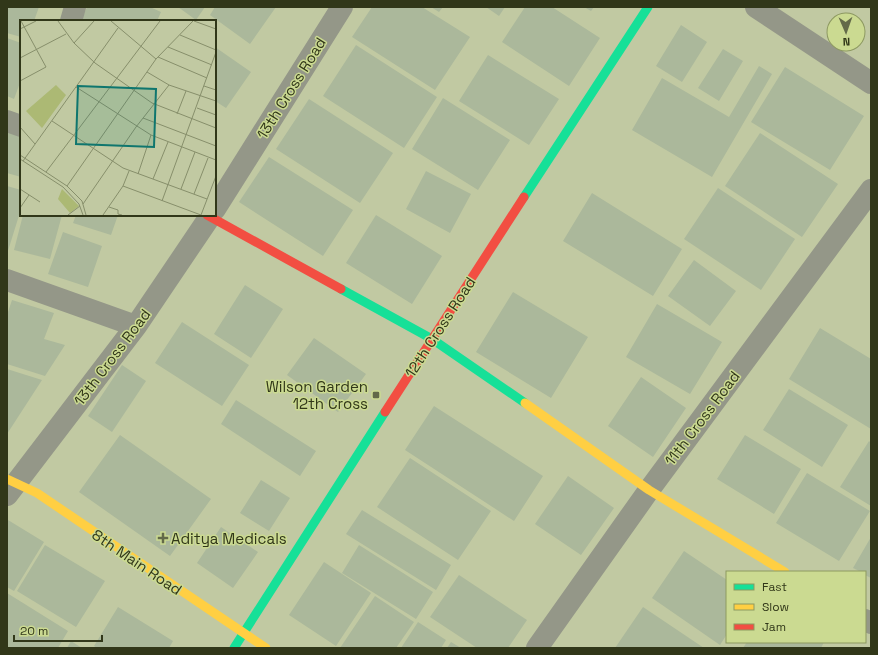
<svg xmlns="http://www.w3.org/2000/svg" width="878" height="655" font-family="'Space Grotesk',sans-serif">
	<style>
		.building { fill: #abb89b }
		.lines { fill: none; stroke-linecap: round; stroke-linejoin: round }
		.street { stroke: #949788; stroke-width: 22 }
		.fast { stroke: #16e098; stroke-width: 9 }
		.slow { stroke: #ffcf43; stroke-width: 9 }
		.jam { stroke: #f24e42; stroke-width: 9 }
		.poi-dot { fill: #636a49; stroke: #cbda91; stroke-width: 1.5 }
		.labels { text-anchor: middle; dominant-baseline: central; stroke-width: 3; stroke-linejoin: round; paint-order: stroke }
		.street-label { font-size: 15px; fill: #313719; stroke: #cbda91 }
		.poi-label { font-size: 15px; fill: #313719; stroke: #cbda91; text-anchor: end }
		.inset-road { fill: none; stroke: #878f6b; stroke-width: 1 }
		.view { fill: #0f766e; fill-opacity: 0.15; stroke: #0f766e; stroke-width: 2 }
		.inset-edge { fill: none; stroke: #313719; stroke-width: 2 }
	</style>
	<rect width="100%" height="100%" fill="#c1c9a2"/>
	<!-- building -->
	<path class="building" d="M 7,7 L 39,7 L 34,21 L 21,21 L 21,37 L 7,33 Z
		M 87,7 L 150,7 L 161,12 L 157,21 L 81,21 Z
		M 178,7 L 205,7 L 196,20 Z
		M 215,7 L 276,7 L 250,44 L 210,15 Z
		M 372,7 L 422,7 L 470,37 L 435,90 L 352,37 Z
		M 431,7 L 443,7 L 439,12 Z
		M 486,7 L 505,7 L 499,16 Z
		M 525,7 L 552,7 L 600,38 L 569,86 L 502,42 Z
		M 584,7 L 594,7 L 591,11 Z
		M 681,25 L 707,42 L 682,82 L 656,66 Z
		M 7,38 L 21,43 L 21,80 L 14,99 L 7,96 Z
		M 356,45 L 437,97 L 404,148 L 323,96 Z
		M 215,47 L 251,72 L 226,108 L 215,101 Z
		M 723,49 L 743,61 L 719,101 L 698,88 Z
		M 488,55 L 559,99 L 529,145 L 459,101 Z
		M 759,66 L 772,74 L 712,177 L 632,130 L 662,78 L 729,117 Z
		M 785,67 L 864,116 L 830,170 L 751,122 Z
		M 443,98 L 510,140 L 478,190 L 412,149 Z
		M 309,99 L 393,153 L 360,203 L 276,149 Z
		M 7,128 L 21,132 L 21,177 L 7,173 Z
		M 760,133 L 838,184 L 802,237 L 725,186 Z
		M 269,157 L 353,210 L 323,256 L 239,202 Z
		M 426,171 L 471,194 L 450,233 L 406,209 Z
		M 7,186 L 21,190 L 21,209 L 7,254 Z
		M 718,188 L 795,239 L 761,290 L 684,239 Z
		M 592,193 L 682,249 L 653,296 L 563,241 Z
		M 23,215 L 62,215 L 50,259 L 14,250 Z
		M 76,215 L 118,215 L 111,235 L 73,223 Z
		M 376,215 L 442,256 L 412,304 L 346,263 Z
		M 63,232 L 102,246 L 88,287 L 48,274 Z
		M 694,260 L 736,291 L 710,326 L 668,296 Z
		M 245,285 L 283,309 L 251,358 L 214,334 Z
		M 513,292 L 588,337 L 551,398 L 476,352 Z
		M 12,300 L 54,313 L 44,339 L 65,345 L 45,376 L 7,364 L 7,315 Z
		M 657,304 L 722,342 L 690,394 L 626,357 Z
		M 182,322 L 249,365 L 222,406 L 155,363 Z
		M 820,328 L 871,359 L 871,429 L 789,379 Z
		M 314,338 L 366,374 L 338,412 L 287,375 Z
		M 122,365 L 146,381 L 112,432 L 88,416 Z
		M 7,369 L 42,380 L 7,434 Z
		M 641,377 L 686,408 L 653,457 L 608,426 Z
		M 789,389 L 848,425 L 822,467 L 763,430 Z
		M 236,400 L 316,451 L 300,476 L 221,424 Z
		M 434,406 L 543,476 L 514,521 L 405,450 Z
		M 120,435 L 211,499 L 170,556 L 79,492 Z
		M 745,435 L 801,469 L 774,514 L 717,479 Z
		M 869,441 L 871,443 L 871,506 L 840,487 Z
		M 410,458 L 491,511 L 458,560 L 377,507 Z
		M 807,473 L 870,511 L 839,561 L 776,523 Z
		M 568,476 L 614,508 L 581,555 L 535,524 Z
		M 261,480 L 290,498 L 269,531 L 240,513 Z
		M 362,510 L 451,565 L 436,590 L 346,534 Z
		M 8,520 L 44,542 L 14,591 L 7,587 Z
		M 221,527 L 258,552 L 233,588 L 197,563 Z
		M 871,537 L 871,578 L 865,575 L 865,572 L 861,572 L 853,568 Z
		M 45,545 L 105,581 L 76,627 L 17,591 Z
		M 359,545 L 433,592 L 416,619 L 342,573 Z
		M 684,551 L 727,580 L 727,634 L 720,645 L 652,598 Z
		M 324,562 L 371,593 L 336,646 L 289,615 Z
		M 459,575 L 527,620 L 508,648 L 477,648 L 430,617 Z
		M 7,593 L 68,631 L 58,648 L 7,648 Z
		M 375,596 L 414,622 L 396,648 L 340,648 Z
		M 118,607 L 173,641 L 169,648 L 97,648 L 94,646 Z
		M 643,607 L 704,648 L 615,648 Z
		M 418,622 L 446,640 L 441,648 L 401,648 Z
		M 71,641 L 82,648 L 67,648 Z
		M 451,642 L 461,648 L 447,648 Z
		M 747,642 L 824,642 L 821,648 L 743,648 Z"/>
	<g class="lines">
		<!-- street -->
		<path class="street" d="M 756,7 L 871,83
			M 71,21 L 75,7
			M 7,121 L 21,126
			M 215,209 L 342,7
			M 7,280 L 136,326
			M 7,495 L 136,326 L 211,215
			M 865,620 L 871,623
			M 537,648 L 649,490 L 871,190"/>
		<!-- fast -->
		<path class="fast" d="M 524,197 L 648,7
			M 341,289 L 432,339 L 525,403
			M 234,648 L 385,412"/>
		<!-- slow -->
		<path class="slow" d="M 525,403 L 649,490 L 785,572
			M 7,479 L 37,493 L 266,648"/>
		<!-- jam -->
		<path class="jam" d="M 207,215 L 341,289
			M 385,412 L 524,197"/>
	</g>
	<!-- markers -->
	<g class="poi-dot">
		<rect x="372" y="391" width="8" height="8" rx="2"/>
		<path d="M161 532h4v4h4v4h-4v4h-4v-4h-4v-4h4z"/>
	</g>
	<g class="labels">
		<!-- street labels -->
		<g class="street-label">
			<text transform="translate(291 88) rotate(-58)">13th Cross Road</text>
			<text transform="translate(440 327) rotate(-57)">12th Cross Road</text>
			<text transform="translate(112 357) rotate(-53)">13th Cross Road</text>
			<text transform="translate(702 418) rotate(-53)">11th Cross Road</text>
			<text transform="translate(137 562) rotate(34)">8th Main Road</text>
		</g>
		<!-- poi labels -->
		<g class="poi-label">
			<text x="368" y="386">Wilson Garden<tspan x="368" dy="17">12th Cross</tspan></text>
			<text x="171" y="538" text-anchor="start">Aditya Medicals</text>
		</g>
	</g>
	<!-- overview -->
	<g transform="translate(20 20)">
		<rect width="196" height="196" fill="#c1c9a2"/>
		<path d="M 36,65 L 46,75 L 22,108 L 6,91 ZM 42,169 L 59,186 L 50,193 L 38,179 Z" fill="#acb974"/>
		<path class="inset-road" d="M 38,1 L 54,23 L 75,43 L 132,83 L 196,108M 174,1 L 196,9M 0,9 L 16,1M 160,15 L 196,30M 54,23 L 74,1M 148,27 L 192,45M 138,37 L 187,58M 0,38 L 46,14M 136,39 L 173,1M 127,52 L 149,65 L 196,81M 0,61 L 26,47 L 1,1M 184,66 L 196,70M 56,67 L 131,115 L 196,140M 177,88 L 196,95M 157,94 L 166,71M 123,98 L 196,126M 32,101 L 103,148 L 187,179M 0,107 L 15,124M 0,135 L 47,166 L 62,181 L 66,195M 0,139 L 43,167 L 59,184 L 63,195M 3,141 L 98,8M 26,152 L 140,1M 118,154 L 131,115M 133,159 L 148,122M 47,166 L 136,39 L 91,1M 103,166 L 181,195M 0,169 L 20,182M 161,169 L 175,132M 174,174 L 188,138M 142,181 L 196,32M 63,184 L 116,107 L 149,65M 89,187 L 98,190 L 98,194 L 102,195M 0,188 L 9,175M 48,195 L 60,186M 83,195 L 103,166 L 109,151M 181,195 L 196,156"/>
		<path class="view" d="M 58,66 L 136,69 L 134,127 L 56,124 Z"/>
		<rect width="196" height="196" class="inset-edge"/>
	</g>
	<!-- border -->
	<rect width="878" height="655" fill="none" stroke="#313719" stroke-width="16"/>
	<!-- legend -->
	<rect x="726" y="571" width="140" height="72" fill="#cbda91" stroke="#8d9961"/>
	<rect x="734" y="584" width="20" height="6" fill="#16e098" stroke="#8d9961"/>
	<text x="762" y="591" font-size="12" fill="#313719">Fast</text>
	<rect x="734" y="604" width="20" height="6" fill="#ffcf43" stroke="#8d9961"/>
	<text x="762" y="611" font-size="12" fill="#313719">Slow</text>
	<rect x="734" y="624" width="20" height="6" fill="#f24e42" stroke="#8d9961"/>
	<text x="762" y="631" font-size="12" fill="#313719">Jam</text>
	<!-- north arrow -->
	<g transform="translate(846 32) rotate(178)"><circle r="19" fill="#cbda91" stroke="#8d9961"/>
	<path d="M0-3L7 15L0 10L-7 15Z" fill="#636a49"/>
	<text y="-6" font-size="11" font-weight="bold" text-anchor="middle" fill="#313719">N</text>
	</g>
	<!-- scale -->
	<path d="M14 635v6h88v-6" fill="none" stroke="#313719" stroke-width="2"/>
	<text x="20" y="635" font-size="12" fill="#313719" stroke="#cbda91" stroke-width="3" paint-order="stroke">20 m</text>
</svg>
